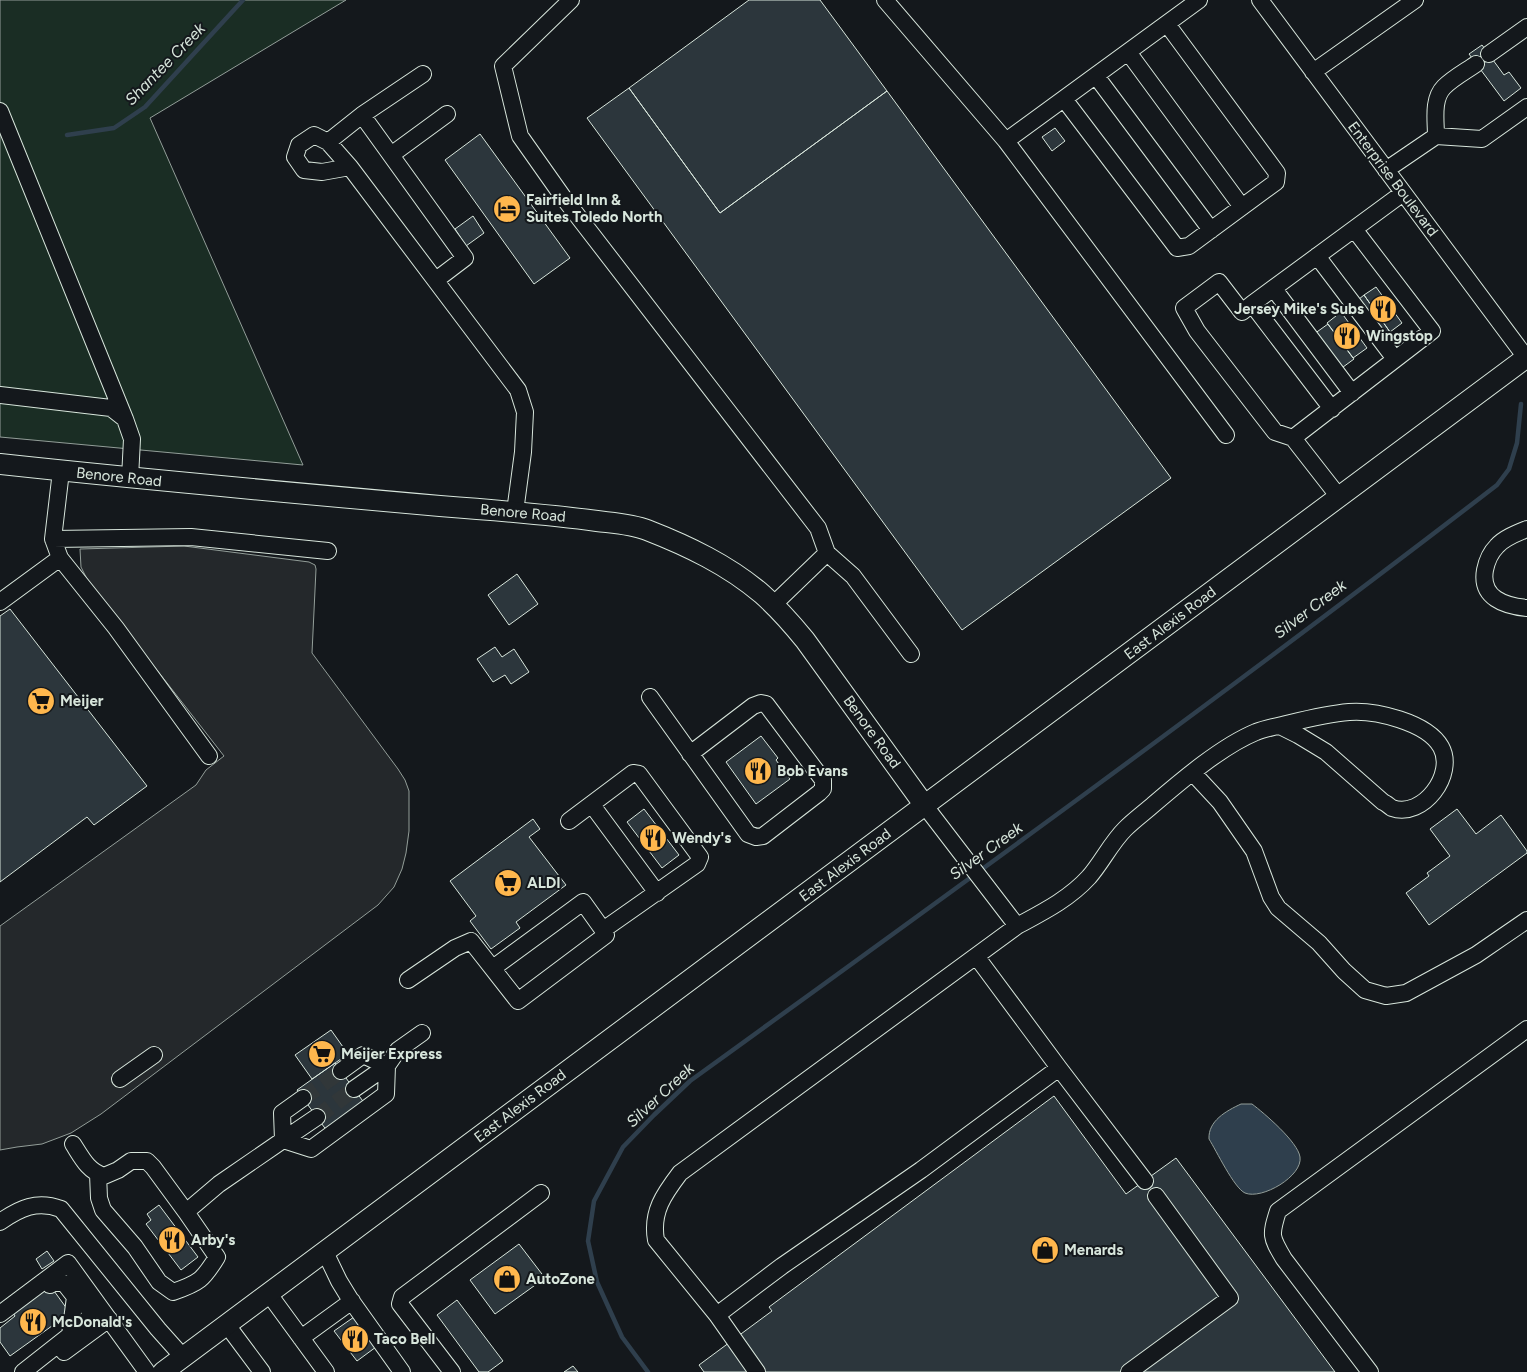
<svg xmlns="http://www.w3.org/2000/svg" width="1527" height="1372" font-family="Figtree,sans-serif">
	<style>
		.green { fill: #1a2d24; stroke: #939e99 }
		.parking { fill: #24282b; stroke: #939e99 }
		.water { fill: #2f3f4d; stroke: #939e99 }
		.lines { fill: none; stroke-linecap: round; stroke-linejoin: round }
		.stream { stroke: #2f3f4d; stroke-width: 4.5 }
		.building { fill: #2c363c; stroke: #d8e6dc }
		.minor-tunnel { stroke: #313739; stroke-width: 16; stroke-dasharray: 16 8; stroke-linecap: butt }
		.minor-casing { stroke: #d8e6dc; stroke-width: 18 }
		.major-casing { stroke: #d8e6dc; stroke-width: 22 }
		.minor { stroke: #14181c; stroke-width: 16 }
		.major { stroke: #14181c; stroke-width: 20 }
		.labels { text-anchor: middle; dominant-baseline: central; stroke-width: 4; stroke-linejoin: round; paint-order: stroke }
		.street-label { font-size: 15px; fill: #d8e6dc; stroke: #14181c }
		.poi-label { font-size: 15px; font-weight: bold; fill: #d8e6dc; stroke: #14181c; text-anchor: start }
		.water-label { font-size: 16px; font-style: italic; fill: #d8e6dc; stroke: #14181c }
	</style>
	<rect width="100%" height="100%" fill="#14181c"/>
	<!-- green -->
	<path class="green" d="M 0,0 L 346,0 L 150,118 L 303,465 L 0,437 Z"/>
	<!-- parking -->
	<path class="parking" d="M 184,546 L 309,562 L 315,565 L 316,569 L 312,653 L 398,769 L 405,780 L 409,791 L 409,831 L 406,853 L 402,869 L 394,887 L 378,905 L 101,1114 L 71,1133 L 42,1144 L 17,1147 L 0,1150 L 0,926 L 196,785 L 206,770 L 224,756 L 89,583 L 81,567 L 80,549 Z"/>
	<!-- water -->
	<path class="water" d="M 1241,1104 L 1252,1104 C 1264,1113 1298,1142 1300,1157 C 1303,1176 1262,1200 1245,1193 C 1234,1188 1216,1150 1209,1139 C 1208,1121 1226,1111 1241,1104 Z"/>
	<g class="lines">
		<!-- stream -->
		<path class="stream" d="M 67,135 L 114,128 L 145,107 L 243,0
			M 648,1372 L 622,1337 L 597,1282 L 588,1241 L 594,1201 L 623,1147 L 654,1115 L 690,1081 C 961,885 1232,689 1497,485 L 1509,469 L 1517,443 L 1521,404"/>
	</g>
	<!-- building -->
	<path class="building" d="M 749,0 L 820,0 L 887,91 L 720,213 L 629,88 Z
		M 1482,45 L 1504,75 L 1509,72 L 1521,88 L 1504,101 L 1469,54 Z
		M 629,88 L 720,213 L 887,91 L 1171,478 L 962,630 L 587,118 Z
		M 1055,128 L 1065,141 L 1052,151 L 1042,137 Z
		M 480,134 L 570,258 L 534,284 L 445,160 Z
		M 473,216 L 484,233 L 466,246 L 455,229 Z
		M 1376,287 L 1402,323 L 1390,332 L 1364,295 Z
		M 1364,295 L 1390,332 L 1379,340 L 1353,304 Z
		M 1341,312 L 1367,348 L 1353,358 L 1327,323 Z
		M 1328,324 L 1354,359 L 1339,370 L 1314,334 Z
		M 517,574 L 538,604 L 509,625 L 488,595 Z
		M 10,609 L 147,786 L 94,825 L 87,817 L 0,882 L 0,616 Z
		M 495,647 L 502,657 L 514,649 L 529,672 L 511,684 L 505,675 L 493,682 L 477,659 Z
		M 761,736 L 778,758 L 776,760 L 790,779 L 756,804 L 726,762 Z
		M 644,809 L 679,855 L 662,868 L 627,822 Z
		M 1457,809 L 1476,834 L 1501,815 L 1527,851 L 1527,853 L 1429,925 L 1406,893 L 1429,876 L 1427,873 L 1450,856 L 1430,829 Z
		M 533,819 L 540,829 L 529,837 L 566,885 L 516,922 L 520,928 L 491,949 L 470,921 L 476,916 L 450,881 Z
		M 331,1030 L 348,1054 L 312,1079 L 295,1055 Z
		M 335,1063 L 365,1104 L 327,1131 L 297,1090 Z
		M 1054,1096 L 1126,1194 L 1176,1158 L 1335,1372 L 704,1372 L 699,1365 L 772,1311 L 769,1307 Z
		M 159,1205 L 198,1257 L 181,1270 L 146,1224 L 151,1220 L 147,1214 Z
		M 519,1244 L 545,1278 L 495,1314 L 470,1280 Z
		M 47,1251 L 54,1261 L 42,1269 L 36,1259 Z
		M 49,1284 L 70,1313 L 10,1356 L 0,1342 L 0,1328 L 15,1316 L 12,1311 Z
		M 457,1300 L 503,1361 L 488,1372 L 479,1372 L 437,1315 Z
		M 354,1317 L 376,1347 L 357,1361 L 334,1331 Z
		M 573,1366 L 578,1372 L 564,1372 Z"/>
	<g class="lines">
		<!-- minor-tunnel -->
		<path class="minor-tunnel" d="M 303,1098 L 341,1071
			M 317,1117 L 354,1089"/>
		<!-- minor casing -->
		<g class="minor-casing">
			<path id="minor" d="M 571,0 L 503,66 L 520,136 L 563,197 L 818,528 L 827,553 L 773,605
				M 885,0 L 1006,141
				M 1199,0 L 1006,141 L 1226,435
				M 1260,0 L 1527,359
				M 1128,52 L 1242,207
				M 1489,54 L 1527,27
				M 1313,72 L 1415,0
				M 1096,76 L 1211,230
				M 1064,99 L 1177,248 L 1189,246 L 1276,182 L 1277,173 L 1167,24
				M 0,111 L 125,419
				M 362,115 L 423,74
				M 1436,136 C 1436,121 1432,99 1444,87 C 1453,78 1466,71 1476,64
				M 328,142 L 362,115 L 465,258 L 436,280
				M 391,155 L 447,114
				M 350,167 L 328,142 L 314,135 L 299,145 L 295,157 L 304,170 L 322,172 L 350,167 L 518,390 L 525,412 L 523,452 L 515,512
				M 1386,170 L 1436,136 L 1482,139 L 1527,107
				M 1354,229 L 1403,193
				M 1317,256 L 1395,359
				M 1274,289 L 1352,393
				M 1252,304 L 1242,312 L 1219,282 L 1184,308 L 1197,331 L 1275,432 L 1293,438
				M 0,395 L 111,408 L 125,419 L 132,439 L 130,478
				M 1332,409 L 1252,304 L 1354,229 L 1432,331 L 1293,438 L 1339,497
				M 1527,529 C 1517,533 1504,538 1497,546 C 1490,553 1487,560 1485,570 C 1480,598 1505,606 1527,608
				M 53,539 L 191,537 L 328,551
				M 827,553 L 853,576 L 911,654
				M 60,558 L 116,628 L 209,756
				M 0,602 L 60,558 L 53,539 L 61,471
				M 650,697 L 748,834 L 756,837 L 763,836 L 819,793 L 823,789 L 823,780 L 766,704 L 761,703 L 753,706 L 690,754
				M 1193,773 L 1220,802 L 1254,851 L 1271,897 L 1278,908 L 1319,943 L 1344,971 L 1365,990 L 1386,996 L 1406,993 L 1476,955 L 1527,920
				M 592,805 L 657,893
				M 925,806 L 1017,926
				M 976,956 L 1059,1068 L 1145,1181
				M 493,968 L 583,902 L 603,930
				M 408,980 L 455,948 L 471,941 L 518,1001 L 606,935 L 603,930 L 697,864 L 700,857 L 639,774 L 633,773 L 569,821
				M 1059,1068 L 921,1170 L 782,1266 L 717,1315 L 656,1240 C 651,1212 664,1194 680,1173 L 1017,926 C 1043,912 1069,899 1089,877 C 1102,862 1111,843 1125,829 C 1134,820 1145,812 1154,804 C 1182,780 1222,746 1256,732 C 1264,729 1273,727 1282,725 C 1303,720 1326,714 1349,712 C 1375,710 1427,722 1441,747 C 1456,774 1423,819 1392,808 C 1389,806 1386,803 1383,802 L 1326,752 L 1298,735 L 1280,726
				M 341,1071 L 363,1055 L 387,1066 L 354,1089
				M 120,1079 L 154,1055
				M 283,1140 L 282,1113 L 303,1098
				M 283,1140 L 317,1117
				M 73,1144 C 82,1158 88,1171 104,1176 L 118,1170 L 131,1161 L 147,1161 L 153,1167 L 186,1212 L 217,1257 C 203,1280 199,1283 173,1292 L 159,1282 L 135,1247 L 103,1210 L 99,1198 L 98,1174
				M 186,1212 L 219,1184 L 283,1140 L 311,1149 L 386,1094 L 387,1066 L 398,1050 L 422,1033
				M 0,1222 C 20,1208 37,1200 61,1209 L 158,1329 L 183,1357
				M 325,1252 L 339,1281 L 350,1299 L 402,1372
				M 269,1294 L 326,1372
				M 0,1314 L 68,1263 L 147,1372
				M 717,1315 L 757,1372
				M 227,1325 L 262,1372
				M 72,1334 L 87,1321 L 90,1313 L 86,1303 L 76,1298
				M 301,1338 L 352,1301
				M 64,1352 L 109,1319
				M 23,1372 L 70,1335 L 75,1297 L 64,1283 L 53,1283 L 50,1285
				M 452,1372 L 400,1304 L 402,1297 L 541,1193
				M 1129,1372 L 1230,1298 L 1156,1196
				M 1370,1372 L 1284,1259 C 1271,1237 1270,1236 1278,1211 L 1527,1029"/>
		</g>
		<!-- major casing -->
		<g class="major-casing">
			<path id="major" d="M 0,464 C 147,480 293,493 440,506 C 493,510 545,514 597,521 C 613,523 632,524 647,530 C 688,546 728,565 762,594 C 778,608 792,624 805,640 L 925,806
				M 163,1372 L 1527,357"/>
		</g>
		<!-- minor -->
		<use href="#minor" class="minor"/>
		<!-- major -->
		<use href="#major" class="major"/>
	</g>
	<!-- icons -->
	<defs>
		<g id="hotel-disc" transform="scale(1.4375)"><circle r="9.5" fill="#ffb74d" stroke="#14181c"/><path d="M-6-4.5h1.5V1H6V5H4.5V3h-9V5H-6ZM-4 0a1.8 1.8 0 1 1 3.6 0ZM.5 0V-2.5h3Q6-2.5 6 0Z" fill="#111"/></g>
		<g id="restaurant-disc" transform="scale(1.4375)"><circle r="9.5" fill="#ffb74d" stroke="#14181c"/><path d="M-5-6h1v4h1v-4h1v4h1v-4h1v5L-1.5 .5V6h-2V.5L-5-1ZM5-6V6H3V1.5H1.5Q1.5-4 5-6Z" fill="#111"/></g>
		<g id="supermarket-disc" transform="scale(1.4375)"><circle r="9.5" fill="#ffb74d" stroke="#14181c"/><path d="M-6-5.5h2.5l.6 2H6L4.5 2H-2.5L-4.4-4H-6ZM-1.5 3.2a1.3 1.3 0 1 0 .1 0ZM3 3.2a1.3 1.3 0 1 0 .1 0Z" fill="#111"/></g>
		<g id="shop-disc" transform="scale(1.4375)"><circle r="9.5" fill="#ffb74d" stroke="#14181c"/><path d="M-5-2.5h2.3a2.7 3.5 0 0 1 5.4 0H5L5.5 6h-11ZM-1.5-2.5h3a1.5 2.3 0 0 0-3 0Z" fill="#111"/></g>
	</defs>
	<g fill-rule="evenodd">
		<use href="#hotel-disc" x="507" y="209"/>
		<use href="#restaurant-disc" x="1383" y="309"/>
		<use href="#restaurant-disc" x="1347" y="336"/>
		<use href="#supermarket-disc" x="41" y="701"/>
		<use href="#restaurant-disc" x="758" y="771"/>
		<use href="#restaurant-disc" x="653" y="838"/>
		<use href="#supermarket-disc" x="508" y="883"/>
		<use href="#supermarket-disc" x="322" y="1054"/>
		<use href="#restaurant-disc" x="172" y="1240"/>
		<use href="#shop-disc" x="1045" y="1250"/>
		<use href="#shop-disc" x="507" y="1279"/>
		<use href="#restaurant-disc" x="33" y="1322"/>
		<use href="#restaurant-disc" x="355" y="1339"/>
	</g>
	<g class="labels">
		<!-- street labels -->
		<g class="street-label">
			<text transform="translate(1393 179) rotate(53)">Enterprise Boulevard</text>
			<text transform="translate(119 477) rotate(6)">Benore Road</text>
			<text transform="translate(523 513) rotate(5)">Benore Road</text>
			<text transform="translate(1170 623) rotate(-37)">East Alexis Road</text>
			<text transform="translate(872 732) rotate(54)">Benore Road</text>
			<text transform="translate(845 865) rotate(-37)">East Alexis Road</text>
			<text transform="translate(520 1106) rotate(-37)">East Alexis Road</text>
		</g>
		<!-- poi labels -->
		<g class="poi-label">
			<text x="526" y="200">Fairfield Inn &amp;<tspan x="526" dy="17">Suites Toledo North</tspan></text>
			<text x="1364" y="309" text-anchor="end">Jersey Mike's Subs</text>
			<text x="1366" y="336">Wingstop</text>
			<text x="60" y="701">Meijer</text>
			<text x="777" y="771">Bob Evans</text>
			<text x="672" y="838">Wendy's</text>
			<text x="527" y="883">ALDI</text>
			<text x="341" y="1054">Meijer Express</text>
			<text x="191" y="1240">Arby's</text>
			<text x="1064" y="1250">Menards</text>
			<text x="526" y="1279">AutoZone</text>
			<text x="52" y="1322">McDonald's</text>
			<text x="374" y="1339">Taco Bell</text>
		</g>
		<!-- water labels -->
		<g class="water-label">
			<text transform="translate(165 64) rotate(-46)">Shantee Creek</text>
			<text transform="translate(1310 609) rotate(-37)">Silver Creek</text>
			<text transform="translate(986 851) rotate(-36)">Silver Creek</text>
			<text transform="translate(660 1095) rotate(-43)">Silver Creek</text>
		</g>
	</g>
</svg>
